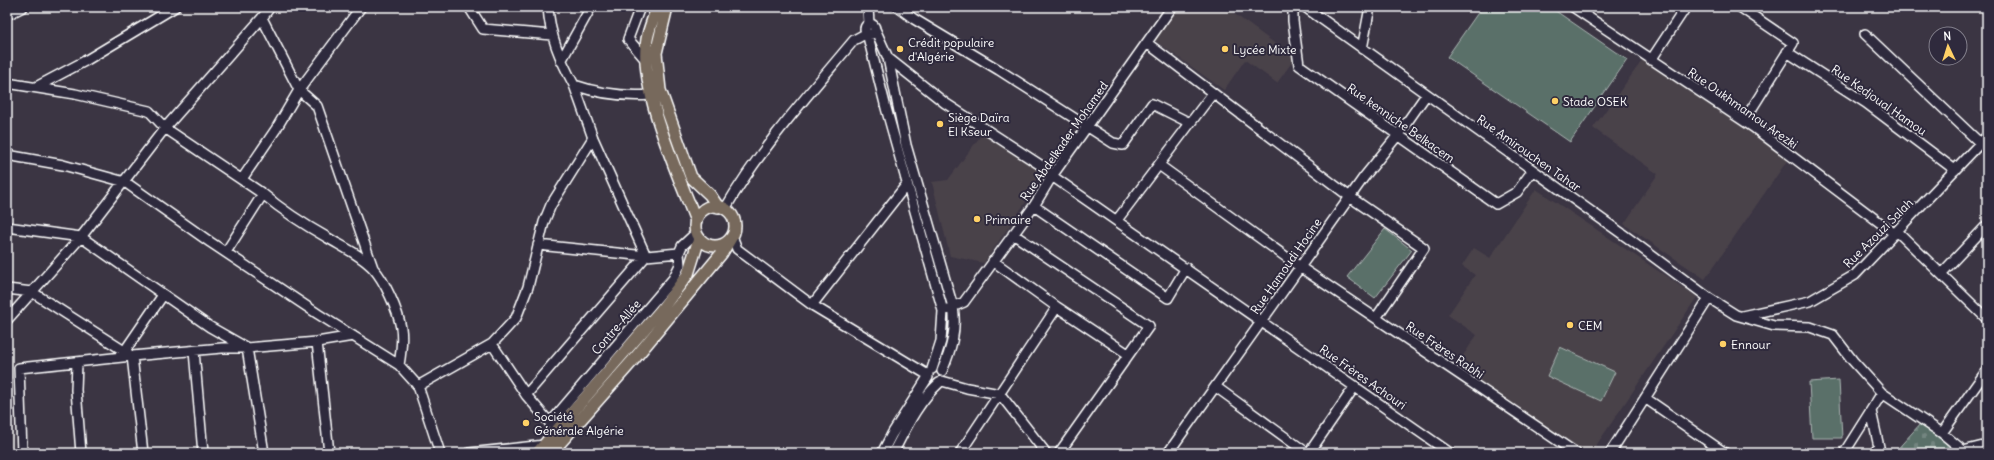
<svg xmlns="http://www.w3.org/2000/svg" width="1994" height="460" font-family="Delius,sans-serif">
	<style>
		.built { fill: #4a424a }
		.cemetery { fill: url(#cemetery-stones); stroke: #acb7b4 }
		.pitch { fill: #5a6f69; stroke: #acb7b4 }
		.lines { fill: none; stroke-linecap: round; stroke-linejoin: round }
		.minor-casing { stroke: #fff; stroke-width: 12 }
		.major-casing { stroke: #fff; stroke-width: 14 }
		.minor { stroke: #2f2a3d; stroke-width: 9 }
		.major { stroke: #77695c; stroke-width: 11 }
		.poi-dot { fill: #ffd166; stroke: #2f2a3d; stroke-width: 1.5 }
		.labels { text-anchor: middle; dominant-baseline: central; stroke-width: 4; stroke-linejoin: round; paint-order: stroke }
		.poi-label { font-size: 12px; fill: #fff; stroke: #2f2a3d; text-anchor: start }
		.street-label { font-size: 12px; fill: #fff; stroke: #2f2a3d }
	</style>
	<defs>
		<pattern id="cemetery-stones" width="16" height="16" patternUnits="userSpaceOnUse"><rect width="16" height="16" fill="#5a6f69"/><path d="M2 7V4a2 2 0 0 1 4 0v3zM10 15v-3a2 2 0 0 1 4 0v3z" fill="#738580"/></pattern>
	</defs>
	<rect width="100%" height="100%" fill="#3b3543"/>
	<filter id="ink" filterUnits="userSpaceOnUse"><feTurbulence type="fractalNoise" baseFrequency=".025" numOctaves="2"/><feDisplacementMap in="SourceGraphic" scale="8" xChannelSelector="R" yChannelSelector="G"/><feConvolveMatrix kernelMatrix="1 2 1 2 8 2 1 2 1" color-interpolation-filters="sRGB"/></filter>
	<g filter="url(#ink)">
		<!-- built -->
		<path class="built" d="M 1178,7 L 1225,7 L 1295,58 L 1277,83 L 1245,60 L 1224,90 L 1154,40 Z
			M 1644,58 L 1789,158 L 1705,279 L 1624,224 L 1658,174 L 1593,128 Z
			M 982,134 L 1045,174 L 984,263 L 950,256 L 932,182 L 948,180 Z
			M 1536,189 L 1697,297 L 1591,453 L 1586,453 L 1456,366 L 1477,335 L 1448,315 L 1475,275 L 1462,266 L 1474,248 L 1490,258 Z"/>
		<!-- cemetery -->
		<path class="cemetery" d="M 1921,423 L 1957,453 L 1894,453 Z"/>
		<!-- pitch -->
		<path class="pitch" d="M 1482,7 L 1550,7 L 1627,60 L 1570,142 L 1447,57 Z
			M 1385,229 L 1412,250 L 1375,298 L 1347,277 Z
			M 1560,347 L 1615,372 L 1601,401 L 1547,376 Z
			M 1839,380 L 1842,438 L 1812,438 L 1809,382 Z"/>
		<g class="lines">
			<!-- minor casing -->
			<g class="minor-casing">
				<path id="minor" d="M 469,7 L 483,29 L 552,35
					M 548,7 C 550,37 560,59 574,85 C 600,94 624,97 651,95
					M 640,7 L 628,39 L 646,60
					M 868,7 L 869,24
					M 898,7 L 914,19 L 999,70 L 1113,143 L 1123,145 L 1152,104 L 1190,123
					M 1293,7 L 1293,21 L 1299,65 L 1496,204 L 1517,192 L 1533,170
					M 1305,7 L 1628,238 L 1709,298 L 1736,315 L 1774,326 L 1810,327 L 1833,335 L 1853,361 L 1882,393 L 1942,433 L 1966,453
					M 1573,7 L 1753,127 L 1895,234
					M 1740,7 L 1793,43 L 1744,121
					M 7,15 L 23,7
					M 262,18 L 299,90 L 317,106 L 373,268
					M865 29a5 5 0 1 1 10 0a5 5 0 1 1-10 0Z
					M 875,29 L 888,58 L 906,145 L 953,307 C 957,330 951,350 942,371
					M 1865,34 L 1980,143
					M 1147,43 L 1350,197 L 1424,248 L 1376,318
					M 1362,49 L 1370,7
					M 1787,52 L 1866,103 L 1955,170
					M 888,58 L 945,103 L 1045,168 L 1052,176 L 1450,453
					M 1651,60 L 1686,7
					M 561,61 L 591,7
					M 7,83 L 75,94 L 149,111 L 165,128 L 263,194 C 283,211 305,225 328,238 C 343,247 361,255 373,268 C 385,281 398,311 401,328 C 403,340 401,353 399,365
					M 36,87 L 85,61 L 175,7
					M 7,155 L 63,165 L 125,182 L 210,242 L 318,314 L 399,365 L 418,386 L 440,453
					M 1159,165 L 1300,267 L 1576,453
					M 242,179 L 276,129 L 299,90 L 361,7
					M 1034,206 L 1168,298 L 1186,268
					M 725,209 C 761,147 809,94 854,40 L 867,33 L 886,108 L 943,311 L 941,341 L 932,369
					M 1117,220 L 1213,93
					M 7,227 L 81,237 L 210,327 L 247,348 L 264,453
					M 1897,231 L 1987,319
					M 1013,234 L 1149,326 L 1059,453
					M 732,236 L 737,249 L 812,305 L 928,375
					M 538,245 L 646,256 L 679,253
					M 226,252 L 263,194
					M 993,261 L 1057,307 L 1128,354
					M 1942,273 L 1987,225
					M 7,289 L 32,292 L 132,356 L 222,348 L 247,348 L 317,342 L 353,336
					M 812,305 L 907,184
					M 943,311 L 964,302 L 1034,206 L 1052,176 L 1172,7
					M 1742,316 L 1810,301 L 1855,275 L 1987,136
					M 7,320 L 81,237 L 165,128 L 262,18 L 270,7
					M 317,342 L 329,453
					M 492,344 L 526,395 L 550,423
					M 194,351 L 203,453
					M 124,352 L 163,295
					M 77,363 L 76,390 L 81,453
					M 942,381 L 967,388 L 1000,394 L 1046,453
					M 418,386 L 492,344 L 516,318 L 528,287 L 544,222 L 551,205 L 593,138
					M 1216,387 L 1307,453
					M 526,395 L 646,256 L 593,138 L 574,85
					M 1645,398 L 1725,453
					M 1871,411 L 1879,447 L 1874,453
					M 557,431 L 550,423 L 673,279 L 680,265 L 679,253 L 682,246 L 696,233
					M 1942,433 L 1987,370
					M 1963,451 L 1987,445
					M 22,453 L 19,368 L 132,356 L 143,453
					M 469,453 L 545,445
					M 882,453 L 892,434 L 928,377
					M 893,453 C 906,428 918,402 939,383
					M 960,453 L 1057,307
					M 1168,453 L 1364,177 L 1398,135 L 1426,95
					M 1309,453 L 1355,386
					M 1610,453 L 1709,298
					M 1844,453 L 1882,393"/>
			</g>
			<!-- major casing -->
			<g class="major-casing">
				<path id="major" d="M 657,7 C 654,18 649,28 647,39 C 638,88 678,174 696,221
					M 667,7 L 656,53 L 660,90 L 691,177 L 710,195 L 718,207
					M695 226a20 20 0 1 1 40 0a20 20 0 1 1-40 0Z
					M 537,453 L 661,310 L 688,274 L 699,239
					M 551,453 L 635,358 L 722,253 L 731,238"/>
			</g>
			<!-- minor -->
			<use href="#minor" class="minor"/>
			<!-- major -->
			<use href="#major" class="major"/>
		</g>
	</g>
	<!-- markers -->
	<g class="poi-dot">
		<circle cx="900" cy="49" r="4"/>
		<circle cx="1225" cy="49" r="4"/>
		<circle cx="1555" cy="101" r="4"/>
		<circle cx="940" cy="124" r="4"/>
		<circle cx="977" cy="219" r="4"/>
		<circle cx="1570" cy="325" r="4"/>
		<circle cx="1723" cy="344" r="4"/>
		<circle cx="526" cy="423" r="4"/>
	</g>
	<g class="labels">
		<!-- poi labels -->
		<g class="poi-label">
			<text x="908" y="42">Crédit populaire<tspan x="908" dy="14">d'Algérie</tspan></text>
			<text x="1233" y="49">Lycée Mixte</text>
			<text x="1563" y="101">Stade OSEK</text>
			<text x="948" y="117">Siège Daïra<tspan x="948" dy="14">El Kseur</tspan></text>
			<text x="985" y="219">Primaire</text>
			<text x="1578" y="325">CEM</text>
			<text x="1731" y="344">Ennour</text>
			<text x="534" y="416">Société<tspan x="534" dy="14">Générale Algérie</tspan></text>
		</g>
		<!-- street labels -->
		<g class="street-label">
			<text transform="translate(1879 100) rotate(35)">Rue Kedjoual Hamou</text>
			<text transform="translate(1743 108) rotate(35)">Rue Oukhmamou Arezki</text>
			<text transform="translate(1401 123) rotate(35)">Rue kenniche Belkacem</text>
			<text transform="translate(1064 141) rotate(-55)">Rue Abdelkader Mohamed</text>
			<text transform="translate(1529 153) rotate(35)">Rue Amirouchen Tahar</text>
			<text transform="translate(1878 233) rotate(-45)">Rue Azouzi Salah</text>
			<text transform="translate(1286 266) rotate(-55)">Rue Hamoudi Hocine</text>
			<text transform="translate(616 327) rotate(-49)">Contre-Allée</text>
			<text transform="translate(1445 350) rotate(34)">Rue Frères Rabhi</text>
			<text transform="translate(1363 377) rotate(35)">Rue Frères Achouri</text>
		</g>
	</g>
	<!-- margin -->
	<rect width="1994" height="460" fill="none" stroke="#2f2a3d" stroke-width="24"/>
	<rect x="12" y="12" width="1970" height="436" fill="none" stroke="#fff" stroke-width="1.5" filter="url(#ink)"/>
	<!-- north arrow -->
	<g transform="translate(1948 46) rotate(356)"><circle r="19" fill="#2f2a3d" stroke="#827f8b"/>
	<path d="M0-3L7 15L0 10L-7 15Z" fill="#ffd166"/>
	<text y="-6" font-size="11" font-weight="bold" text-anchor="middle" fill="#ffffff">N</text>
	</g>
</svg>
